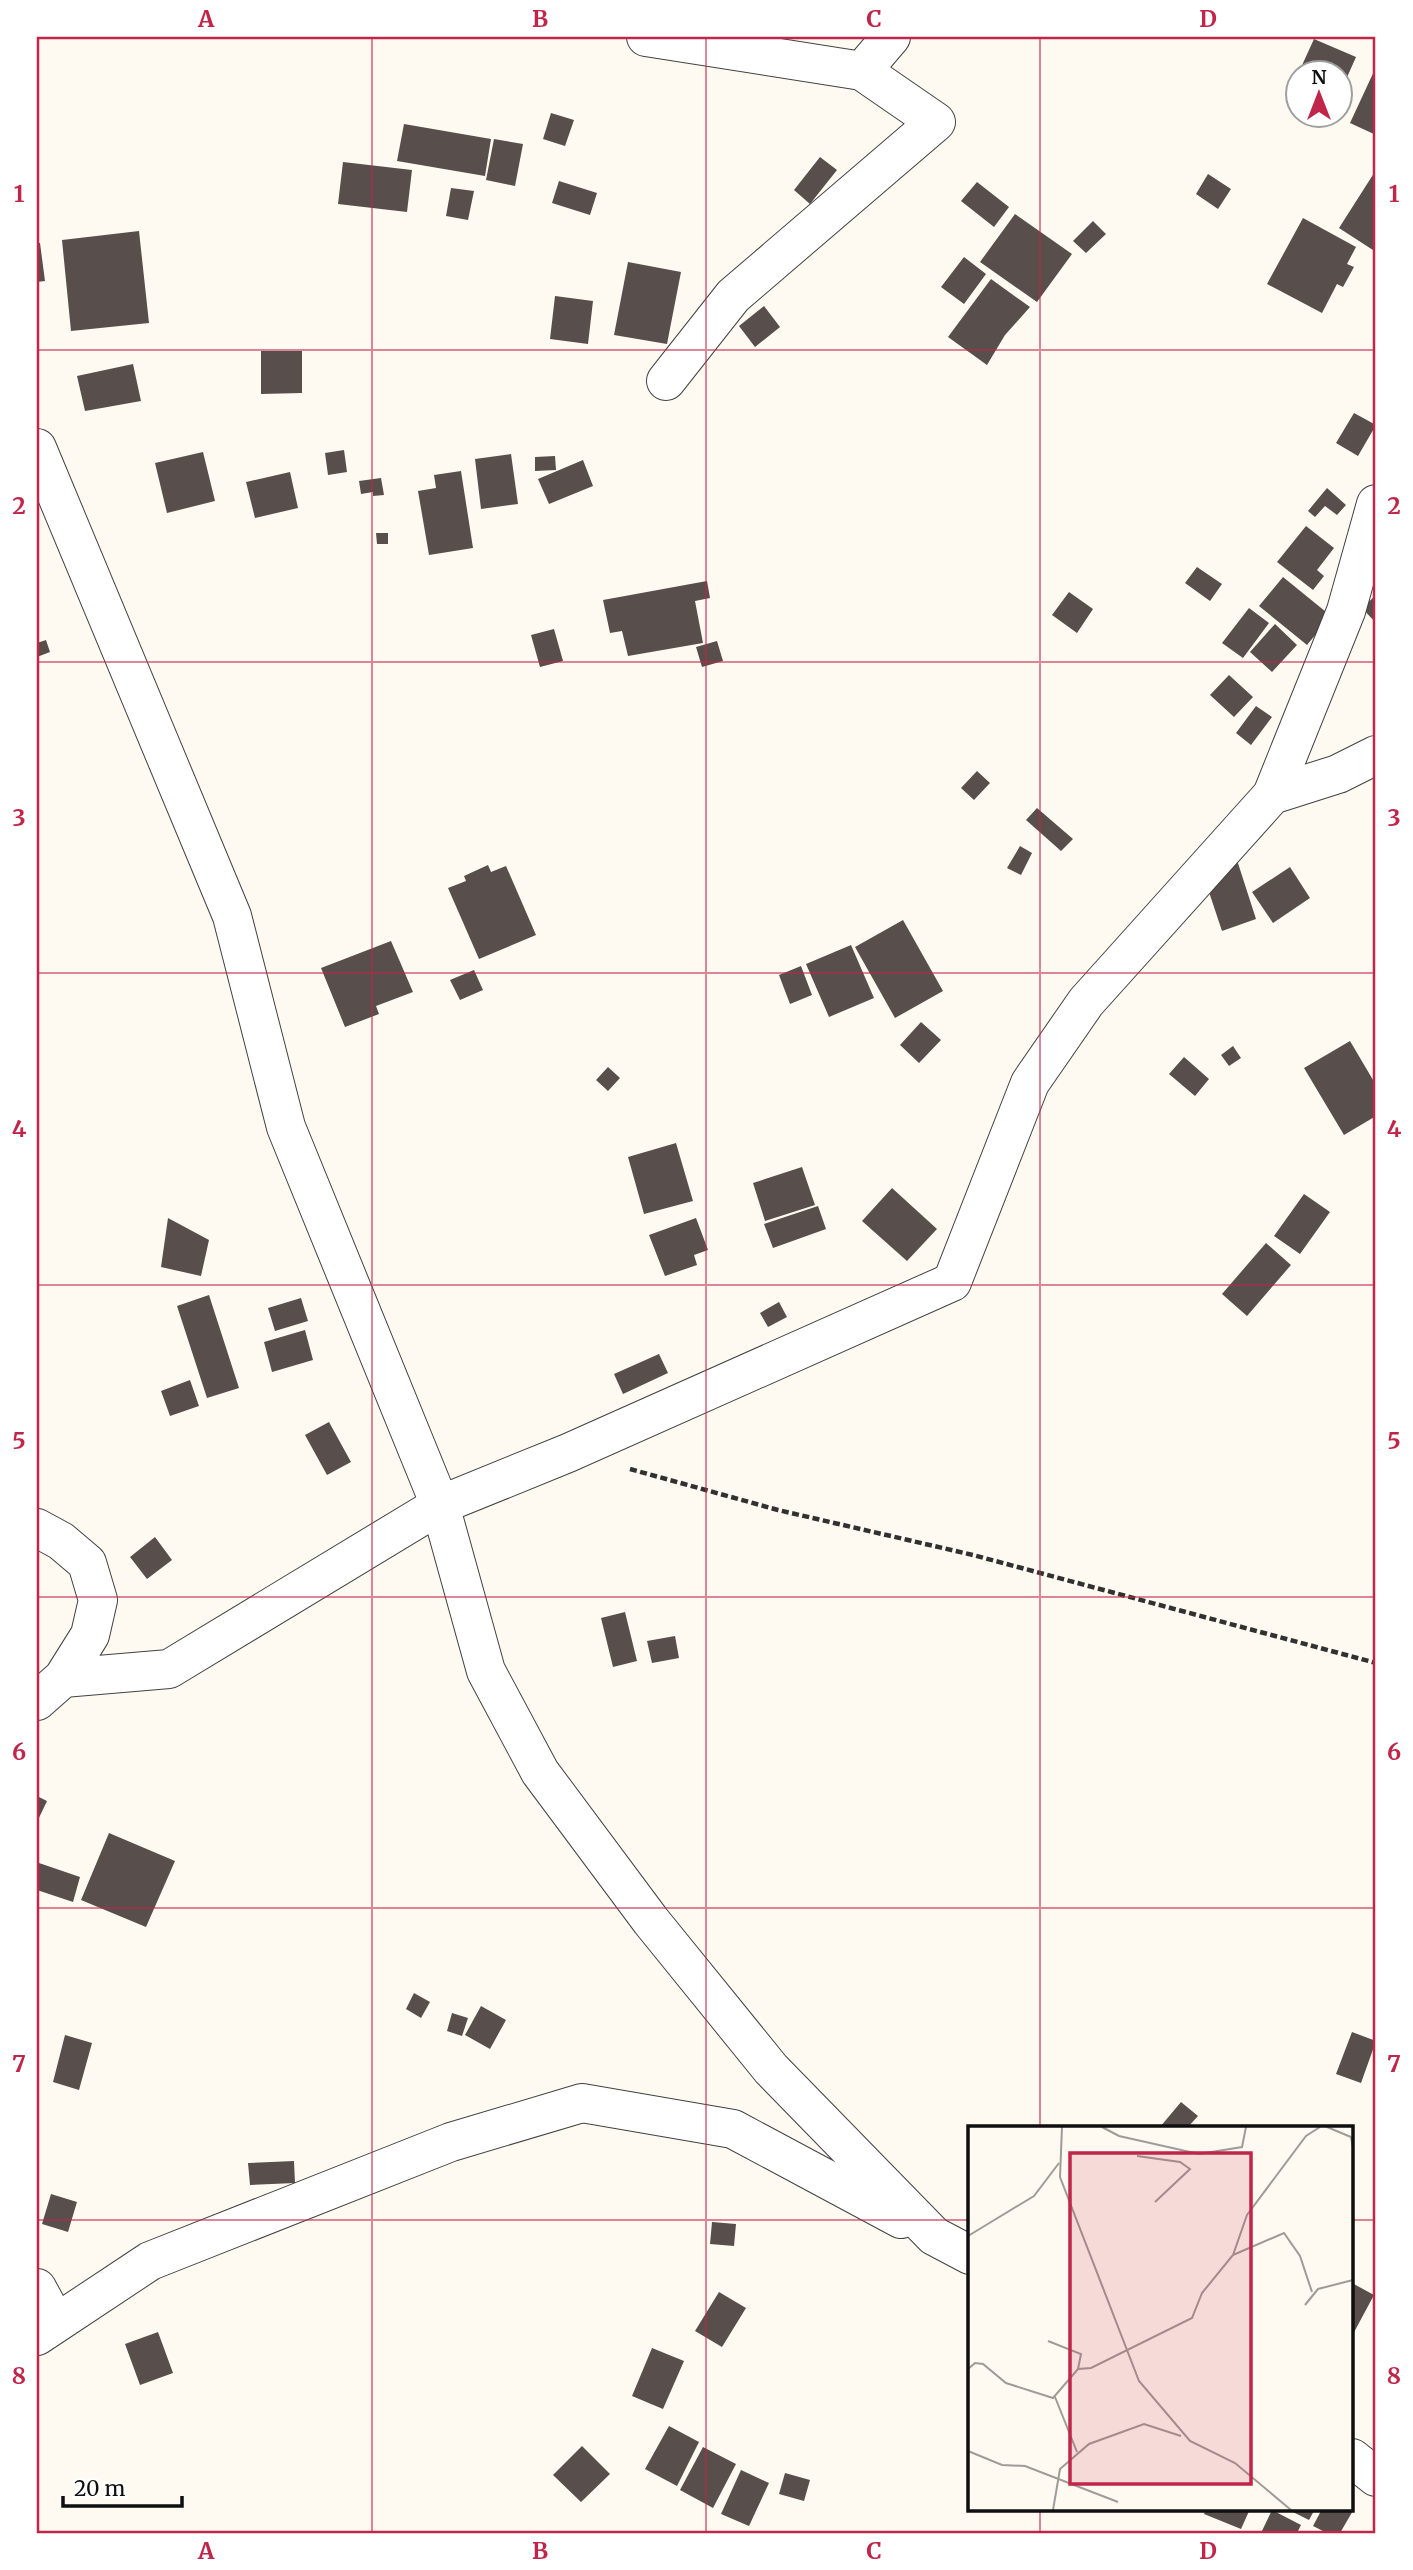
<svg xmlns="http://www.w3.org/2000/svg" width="1413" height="2570" font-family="Merriweather,serif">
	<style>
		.building { fill: #584e4b }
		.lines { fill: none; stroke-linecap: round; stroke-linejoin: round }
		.minor-casing { stroke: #424242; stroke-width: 40 }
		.path { stroke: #313131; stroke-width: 4.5; stroke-dasharray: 7 3.5; stroke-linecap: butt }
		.minor { stroke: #fff; stroke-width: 38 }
		.grid { fill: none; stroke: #c02649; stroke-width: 2; stroke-opacity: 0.55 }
		.inset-road { fill: none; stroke: #9f9c97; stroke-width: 2 }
		.view { fill: #c02649; fill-opacity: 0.15; stroke: #c02649; stroke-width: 3.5 }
		.inset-edge { fill: none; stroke: #0f0f0f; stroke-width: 3.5 }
		.neatline { fill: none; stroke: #c02649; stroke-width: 2.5 }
		.grid-label { font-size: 23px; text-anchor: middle; font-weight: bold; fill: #c02649 }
	</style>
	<rect width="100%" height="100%" fill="#fffaf1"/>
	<!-- building -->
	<path class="building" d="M 1314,39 L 1356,57 L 1340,93 L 1340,74 L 1298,74 Z
		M 1376,67 L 1376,135 L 1350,123 Z
		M 1298,75 L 1298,101 L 1288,96 Z
		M 551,113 L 574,120 L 565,146 L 543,139 Z
		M 404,124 L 491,139 L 485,176 L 397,161 Z
		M 494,139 L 523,144 L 515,186 L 486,180 Z
		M 820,157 L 837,170 L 810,204 L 794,190 Z
		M 343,162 L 412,170 L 407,212 L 338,204 Z
		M 1376,170 L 1376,252 L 1339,228 Z
		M 1208,174 L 1231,189 L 1218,209 L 1196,194 Z
		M 559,181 L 597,193 L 590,215 L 552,203 Z
		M 977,182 L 1009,207 L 994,227 L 961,201 Z
		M 451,188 L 474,191 L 468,220 L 446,216 Z
		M 1015,214 L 1072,254 L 1037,302 L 980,262 Z
		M 1303,218 L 1356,247 L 1347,264 L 1354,267 L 1343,287 L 1337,284 L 1322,313 L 1267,284 Z
		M 1093,221 L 1106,234 L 1086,253 L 1073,241 Z
		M 139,231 L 149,323 L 71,331 L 62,240 Z
		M 37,243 L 40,243 L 45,281 L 37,282 Z
		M 964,257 L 986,274 L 964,304 L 941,287 Z
		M 628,262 L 681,272 L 667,344 L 614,335 Z
		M 991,279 L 1030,307 L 1005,335 L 987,365 L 948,337 Z
		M 555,296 L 593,301 L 588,344 L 550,339 Z
		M 764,306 L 780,327 L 755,347 L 739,326 Z
		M 261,351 L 302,351 L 302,393 L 261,394 Z
		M 133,364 L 141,401 L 85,411 L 77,376 Z
		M 1354,413 L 1376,425 L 1358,456 L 1336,443 Z
		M 344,450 L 347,472 L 328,475 L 325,453 Z
		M 203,452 L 215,501 L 167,513 L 155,463 Z
		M 511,454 L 518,504 L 481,509 L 475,459 Z
		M 555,456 L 556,470 L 535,471 L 535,457 Z
		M 583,460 L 593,486 L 549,504 L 538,479 Z
		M 461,471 L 473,548 L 429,555 L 418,491 L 436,488 L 434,475 Z
		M 290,472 L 298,508 L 255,518 L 246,482 Z
		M 381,478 L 384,495 L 373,496 L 373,492 L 361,494 L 359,481 Z
		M 1327,488 L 1346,505 L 1337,515 L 1325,506 L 1315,517 L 1308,511 Z
		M 1306,526 L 1334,548 L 1317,570 L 1324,576 L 1313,590 L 1277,562 Z
		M 376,533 L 388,533 L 388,544 L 377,544 Z
		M 1197,567 L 1222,584 L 1210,601 L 1185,583 Z
		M 1283,577 L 1331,616 L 1307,645 L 1259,606 Z
		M 707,581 L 710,598 L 695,601 L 703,643 L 628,656 L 622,631 L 610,633 L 603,600 Z
		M 1069,592 L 1093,609 L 1077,633 L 1052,615 Z
		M 1376,595 L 1376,623 L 1362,608 Z
		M 1249,608 L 1269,623 L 1243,658 L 1222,643 Z
		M 1275,624 L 1297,645 L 1272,672 L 1250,652 Z
		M 554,629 L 563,661 L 540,667 L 531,635 Z
		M 46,640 L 50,652 L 37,657 L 37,643 Z
		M 717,641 L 723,661 L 702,667 L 696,647 Z
		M 1229,675 L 1253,697 L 1234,717 L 1210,695 Z
		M 1256,706 L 1272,717 L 1251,745 L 1236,733 Z
		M 977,771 L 990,783 L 974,800 L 961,788 Z
		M 1037,808 L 1073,839 L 1061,851 L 1026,820 Z
		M 1020,846 L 1032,853 L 1021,875 L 1007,868 Z
		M 1236,857 L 1256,919 L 1222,931 L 1207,886 Z
		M 488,865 L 491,872 L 506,866 L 536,935 L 479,959 L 448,888 L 466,881 L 464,876 Z
		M 1290,867 L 1310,898 L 1273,923 L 1252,892 Z
		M 903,920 L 943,991 L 895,1018 L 855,947 Z
		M 391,941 L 413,992 L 376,1006 L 379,1014 L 345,1027 L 321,968 Z
		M 851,945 L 874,998 L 829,1017 L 806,964 Z
		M 801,966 L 812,995 L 790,1004 L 779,975 Z
		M 474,970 L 483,990 L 460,1000 L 450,980 Z
		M 921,1022 L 941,1040 L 919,1063 L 900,1045 Z
		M 1350,1041 L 1376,1085 L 1376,1116 L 1344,1135 L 1304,1068 Z
		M 1233,1046 L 1241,1058 L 1229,1066 L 1221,1055 Z
		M 1184,1057 L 1209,1079 L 1195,1096 L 1169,1074 Z
		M 608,1067 L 620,1078 L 608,1091 L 596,1080 Z
		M 676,1143 L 693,1201 L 644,1214 L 628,1157 Z
		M 802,1167 L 815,1205 L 765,1221 L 753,1183 Z
		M 892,1188 L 937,1229 L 907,1261 L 862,1221 Z
		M 1304,1194 L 1330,1212 L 1300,1254 L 1274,1236 Z
		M 818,1206 L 826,1229 L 773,1248 L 764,1224 Z
		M 168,1218 L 209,1240 L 201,1276 L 161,1267 Z
		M 696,1218 L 708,1250 L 694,1255 L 697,1265 L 665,1276 L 649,1235 Z
		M 1266,1243 L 1291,1265 L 1247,1316 L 1222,1294 Z
		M 209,1295 L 239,1388 L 207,1398 L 177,1306 Z
		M 301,1298 L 308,1321 L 275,1331 L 268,1308 Z
		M 779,1302 L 787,1317 L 768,1327 L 760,1313 Z
		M 305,1330 L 313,1360 L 272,1372 L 264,1342 Z
		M 659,1354 L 668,1373 L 623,1394 L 614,1374 Z
		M 190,1380 L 199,1406 L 170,1416 L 161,1391 Z
		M 329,1422 L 351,1462 L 327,1475 L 305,1435 Z
		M 155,1537 L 172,1560 L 147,1579 L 130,1557 Z
		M 625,1612 L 637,1661 L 613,1667 L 601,1618 Z
		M 675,1636 L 679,1658 L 652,1663 L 647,1641 Z
		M 37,1796 L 47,1801 L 37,1822 Z
		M 109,1833 L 175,1861 L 146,1927 L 81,1900 Z
		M 39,1863 L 80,1877 L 73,1902 L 37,1890 Z
		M 414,1993 L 430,2002 L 421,2018 L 406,2009 Z
		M 481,2006 L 506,2020 L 490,2049 L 465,2035 Z
		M 452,2013 L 468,2018 L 462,2036 L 447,2031 Z
		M 1352,2032 L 1376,2041 L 1361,2083 L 1336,2074 Z
		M 65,2035 L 92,2043 L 79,2090 L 53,2082 Z
		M 1181,2102 L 1198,2116 L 1188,2127 L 1160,2127 Z
		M 294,2161 L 295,2183 L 250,2185 L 248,2163 Z
		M 51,2194 L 77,2202 L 68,2232 L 42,2224 Z
		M 712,2222 L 736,2224 L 734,2246 L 710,2244 Z
		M 1352,2283 L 1374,2295 L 1352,2336 Z
		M 719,2292 L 746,2308 L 722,2347 L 695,2331 Z
		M 158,2332 L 173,2373 L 140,2385 L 125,2344 Z
		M 652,2348 L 684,2361 L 663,2409 L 632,2396 Z
		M 669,2426 L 699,2442 L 677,2486 L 645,2469 Z
		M 582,2446 L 610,2474 L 581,2502 L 553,2475 Z
		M 703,2447 L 736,2464 L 713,2508 L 680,2490 Z
		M 741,2470 L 769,2483 L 749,2526 L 721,2514 Z
		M 785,2473 L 810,2480 L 804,2501 L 779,2494 Z
		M 1206,2509 L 1250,2509 L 1241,2529 L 1204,2514 Z
		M 1287,2509 L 1315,2509 L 1309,2520 Z
		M 1322,2509 L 1354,2509 L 1340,2533 L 1327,2533 L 1313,2526 Z
		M 1272,2510 L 1301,2525 L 1297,2533 L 1261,2533 Z"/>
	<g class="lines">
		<!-- minor casing -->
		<g class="minor-casing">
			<path id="minor" d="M 646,37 L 862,71 L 936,122 L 733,296 L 666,381
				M 862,71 L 891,37
				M 37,448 L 232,916 L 286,1127 L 440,1505 L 486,1671 L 540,1772 L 651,1921 L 771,2069 L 934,2236 L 970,2255
				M 1272,795 L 1338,774 L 1376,755
				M 37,1528 L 61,1541 L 87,1563 L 98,1600 L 90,1635 L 63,1678
				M 37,1701 L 63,1678 L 169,1669 L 440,1505 L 568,1453 L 952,1282 L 1030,1083 L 1086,1002 L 1272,795 L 1346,611 L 1376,504
				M 37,2288 L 56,2323
				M 37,2336 L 150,2261 L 451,2142 L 582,2103 L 733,2129 L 901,2219
				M 1352,2458 L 1376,2477"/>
		</g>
		<!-- path -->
		<path class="path" d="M 630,1469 L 778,1510 L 973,1555 L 1376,1663"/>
		<!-- minor -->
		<use href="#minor" class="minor"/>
	</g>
	<!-- grid -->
	<path class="grid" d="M 372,37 L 372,2533M 706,37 L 706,2533M 1040,37 L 1040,2127M 37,350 L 1376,350M 37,662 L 1376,662M 37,973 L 1376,973M 37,1285 L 1376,1285M 37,1597 L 1376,1597M 37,1908 L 1376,1908M 37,2220 L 970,2220M 1352,2220 L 1376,2220M 1040,2509 L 1040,2533"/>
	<!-- overview -->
	<g transform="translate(968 2126)">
		<rect width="385" height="385" fill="#fffaf1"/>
		<path class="inset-road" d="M 94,1 L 92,51 L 171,255 L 222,315 L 267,337 L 323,384M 134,1 L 151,10 L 231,28 L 274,21 L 278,1M 359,1 L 383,11 L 385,22M 169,30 L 212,36 L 222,43 L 187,76M 0,110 L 66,70 L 91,37M 265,129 L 316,107 L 332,130 L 344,166M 337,179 L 350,163 L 385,154M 80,215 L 113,228 L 110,243M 0,243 L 7,237 L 15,238 L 38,257 L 85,272 L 110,243 L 123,242 L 224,192 L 234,167 L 265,129 L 279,89 L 338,10 L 352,1M 87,271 L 109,326M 0,325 L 34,339 L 57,340 L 150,376M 85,384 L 92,343 L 121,318 L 176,298 L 213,310"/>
		<path class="view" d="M 102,27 L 283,27 L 283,358 L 102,358 Z"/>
		<rect width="385" height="385" class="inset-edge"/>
	</g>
	<!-- border -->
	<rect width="1413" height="2570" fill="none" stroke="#ffffff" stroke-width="77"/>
	<!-- north arrow -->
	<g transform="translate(1319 94)"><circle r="33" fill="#ffffff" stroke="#9f9f9f" stroke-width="2"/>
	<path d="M0-5L12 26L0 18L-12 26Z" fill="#c02649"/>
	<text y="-10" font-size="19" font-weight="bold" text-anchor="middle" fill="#0f0f0f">N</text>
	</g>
	<!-- scale -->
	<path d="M63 2496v10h119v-10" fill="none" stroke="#0f0f0f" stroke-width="3.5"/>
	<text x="74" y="2496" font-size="21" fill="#0f0f0f" stroke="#ffffff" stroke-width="5" paint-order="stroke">20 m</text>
	<rect x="38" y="38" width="1336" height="2494" class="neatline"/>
	<g class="grid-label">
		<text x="206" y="27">A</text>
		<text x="540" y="27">B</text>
		<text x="874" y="27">C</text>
		<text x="1208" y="27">D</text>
		<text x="19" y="202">1</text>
		<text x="1394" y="202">1</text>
		<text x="19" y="514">2</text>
		<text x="1394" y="514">2</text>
		<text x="19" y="826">3</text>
		<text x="1394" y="826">3</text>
		<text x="19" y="1137">4</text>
		<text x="1394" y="1137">4</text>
		<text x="19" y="1449">5</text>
		<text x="1394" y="1449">5</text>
		<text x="19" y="1760">6</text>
		<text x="1394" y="1760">6</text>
		<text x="19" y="2072">7</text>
		<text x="1394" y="2072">7</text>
		<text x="19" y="2384">8</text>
		<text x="1394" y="2384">8</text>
		<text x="206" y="2559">A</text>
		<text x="540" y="2559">B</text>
		<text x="874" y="2559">C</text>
		<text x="1208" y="2559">D</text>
	</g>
</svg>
